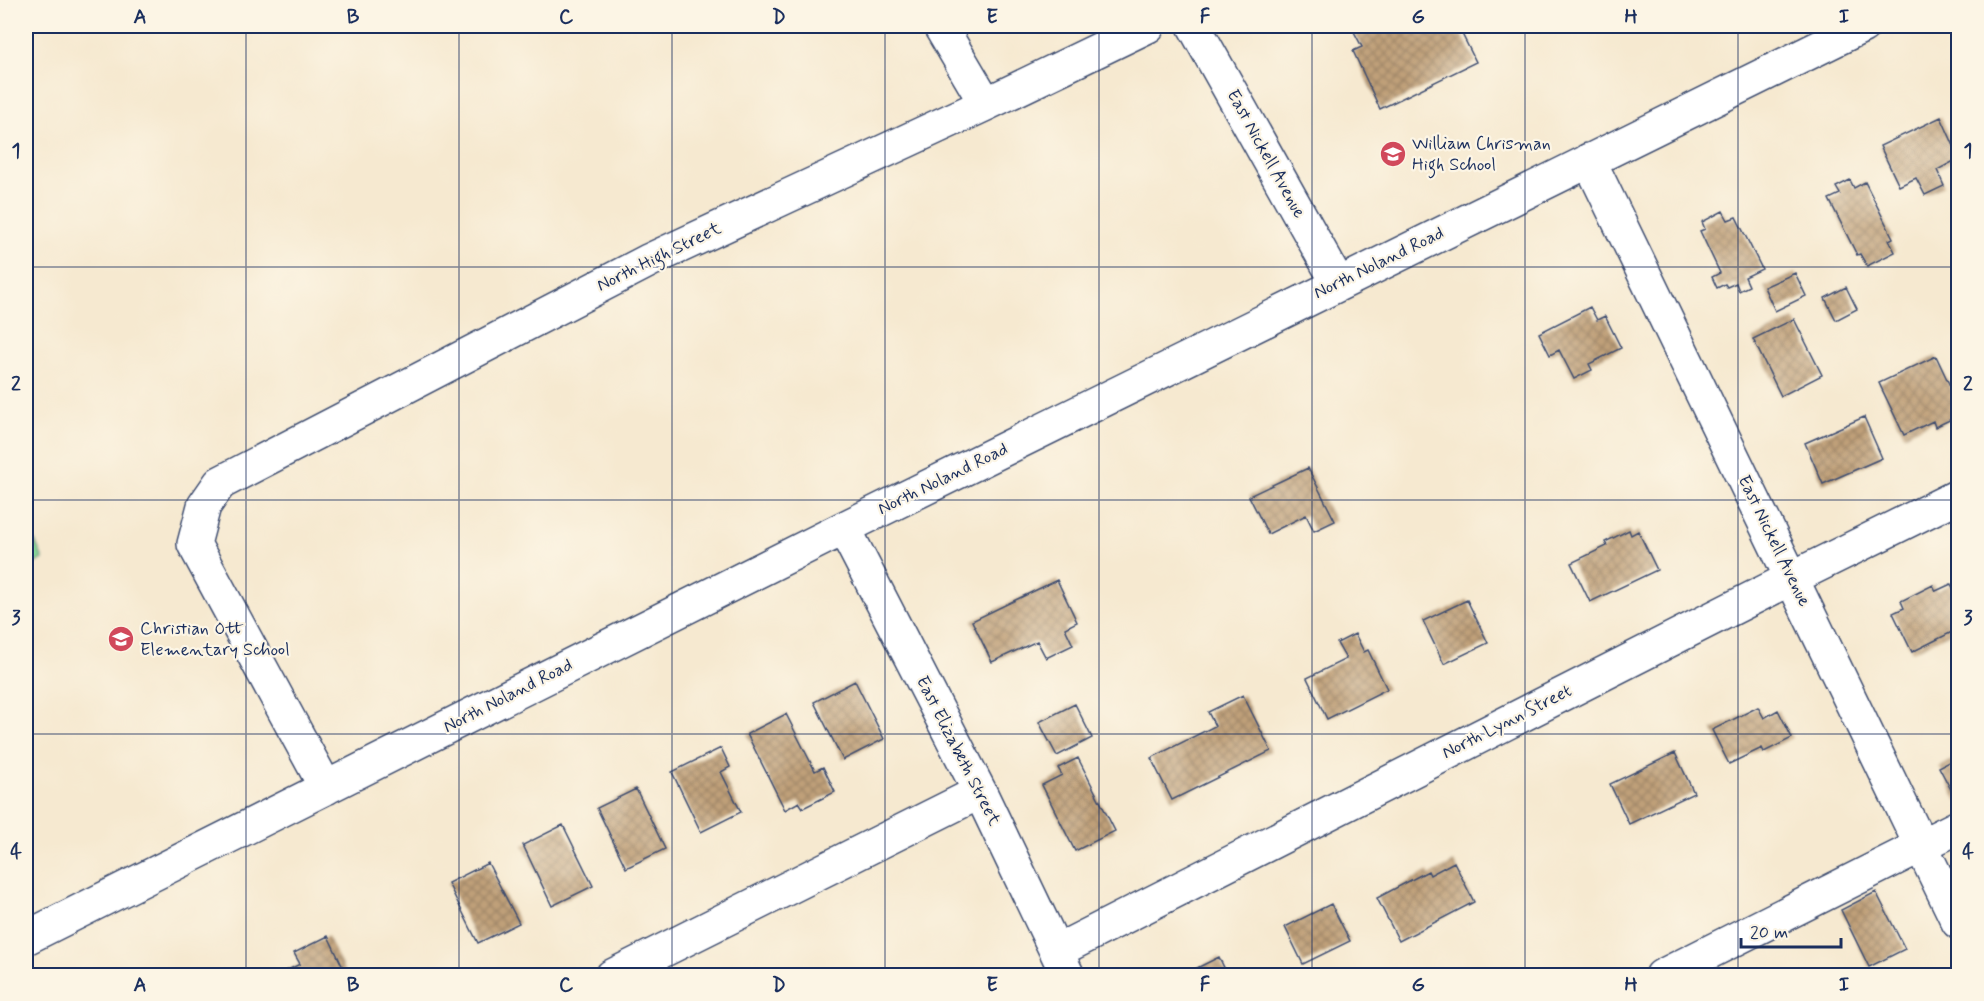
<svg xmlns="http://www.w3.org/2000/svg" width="1984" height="1001" font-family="Mynerve,sans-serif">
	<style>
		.park { fill: url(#park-crowns); stroke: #52847b; stroke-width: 1.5 }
		.building { fill: url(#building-cross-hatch) }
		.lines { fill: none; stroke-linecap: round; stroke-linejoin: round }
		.minor-casing { stroke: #3c4b6f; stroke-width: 36 }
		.minor { stroke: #fff; stroke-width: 33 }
		.grid { fill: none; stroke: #1b2f5e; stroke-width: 1.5; stroke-opacity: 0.55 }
		.labels { text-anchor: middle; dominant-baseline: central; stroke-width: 4.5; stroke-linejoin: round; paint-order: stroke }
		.poi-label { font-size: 18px; fill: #1b2f5e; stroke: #fcf5e5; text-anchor: start }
		.street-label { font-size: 18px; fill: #1b2f5e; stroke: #fcf5e5 }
		.neatline { fill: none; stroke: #1b2f5e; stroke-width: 2 }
		.grid-label { font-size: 20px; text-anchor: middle; font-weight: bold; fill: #1b2f5e }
	</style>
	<defs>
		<pattern id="park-crowns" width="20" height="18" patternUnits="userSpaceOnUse" patternTransform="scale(1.5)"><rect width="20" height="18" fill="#89d998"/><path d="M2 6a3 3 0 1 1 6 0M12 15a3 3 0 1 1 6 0" fill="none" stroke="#6fb07f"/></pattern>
		<pattern id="building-cross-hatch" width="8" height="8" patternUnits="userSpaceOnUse" patternTransform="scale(1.5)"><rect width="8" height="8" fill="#c0a079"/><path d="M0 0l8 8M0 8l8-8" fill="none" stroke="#9b8366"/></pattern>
	</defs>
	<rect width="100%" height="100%" fill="#fcf5e5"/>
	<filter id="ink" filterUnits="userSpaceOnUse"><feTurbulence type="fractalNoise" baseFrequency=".0167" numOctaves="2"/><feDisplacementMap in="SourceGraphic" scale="12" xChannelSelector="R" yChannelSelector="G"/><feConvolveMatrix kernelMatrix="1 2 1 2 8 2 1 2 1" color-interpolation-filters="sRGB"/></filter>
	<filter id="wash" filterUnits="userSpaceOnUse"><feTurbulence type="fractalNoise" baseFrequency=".008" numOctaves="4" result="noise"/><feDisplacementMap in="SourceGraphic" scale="24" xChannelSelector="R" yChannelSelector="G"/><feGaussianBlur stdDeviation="1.35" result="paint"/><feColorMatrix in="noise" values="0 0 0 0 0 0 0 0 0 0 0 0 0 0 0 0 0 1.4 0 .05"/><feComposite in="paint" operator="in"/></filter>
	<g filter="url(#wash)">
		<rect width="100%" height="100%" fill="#f6e9d0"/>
		<!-- park -->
		<path class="park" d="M 26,522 L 43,559 L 26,568 Z"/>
		<g id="blocks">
			<!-- building -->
			<path class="building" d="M 1351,26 L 1458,26 L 1476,62 L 1380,109 L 1353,51 L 1362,47 Z
				M 1941,117 L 1958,155 L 1958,159 L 1937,170 L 1944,186 L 1925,195 L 1916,178 L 1899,186 L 1880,146 Z
				M 1850,180 L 1854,188 L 1865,182 L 1893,238 L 1889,240 L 1895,252 L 1867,266 L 1860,254 L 1857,255 L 1829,199 L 1840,194 L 1836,187 Z
				M 1723,211 L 1728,220 L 1736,217 L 1762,269 L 1745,277 L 1749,286 L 1739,291 L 1736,283 L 1727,287 L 1725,284 L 1717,288 L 1712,277 L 1720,273 L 1700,231 L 1705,229 L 1702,222 Z
				M 1795,273 L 1806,296 L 1775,311 L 1764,287 Z
				M 1846,287 L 1857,309 L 1836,320 L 1825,298 Z
				M 1590,307 L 1597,320 L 1605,316 L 1621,348 L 1589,364 L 1592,370 L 1574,379 L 1559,350 L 1550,355 L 1539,333 Z
				M 1794,319 L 1822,375 L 1781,396 L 1753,339 Z
				M 1936,356 L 1958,403 L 1958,416 L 1935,427 L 1933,421 L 1904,435 L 1879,383 Z
				M 1864,417 L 1882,458 L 1823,484 L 1805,443 Z
				M 1308,468 L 1335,521 L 1314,531 L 1306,515 L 1268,534 L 1249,496 Z
				M 1629,530 L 1631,535 L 1638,531 L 1657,570 L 1590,602 L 1571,563 L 1607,546 L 1605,542 Z
				M 1057,580 L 1077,622 L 1065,628 L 1073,645 L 1046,658 L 1037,641 L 992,662 L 972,621 Z
				M 1951,584 L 1958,598 L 1958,629 L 1912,652 L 1893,613 L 1904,608 L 1901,601 L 1933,585 L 1936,591 Z
				M 1467,600 L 1488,643 L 1444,664 L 1423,621 Z
				M 1355,634 L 1364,652 L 1368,650 L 1387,689 L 1327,719 L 1307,678 L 1346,659 L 1337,643 Z
				M 855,681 L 884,739 L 843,760 L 814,702 Z
				M 1243,695 L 1271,751 L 1172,800 L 1151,758 L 1215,726 L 1208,712 Z
				M 1075,704 L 1092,738 L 1057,756 L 1039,722 Z
				M 1758,707 L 1764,718 L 1778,710 L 1792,738 L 1764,752 L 1762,748 L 1729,764 L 1712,730 Z
				M 786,714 L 815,771 L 823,767 L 835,792 L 803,808 L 799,802 L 785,810 L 747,734 Z
				M 721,748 L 730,767 L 721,772 L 741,812 L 701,832 L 672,772 Z
				M 1675,753 L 1694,793 L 1629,824 L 1610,784 Z
				M 1958,757 L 1958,803 L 1939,767 Z
				M 1078,758 L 1115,831 L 1075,851 L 1042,785 L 1062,775 L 1058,768 Z
				M 636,789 L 665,849 L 626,868 L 597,808 Z
				M 563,825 L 593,886 L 552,906 L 523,845 Z
				M 1454,862 L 1474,902 L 1399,941 L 1377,898 L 1428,871 L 1430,875 Z
				M 488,863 L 519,923 L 478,943 L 448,883 Z
				M 1876,892 L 1905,949 L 1869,967 L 1841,910 Z
				M 1331,904 L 1350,941 L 1303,964 L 1285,927 Z
				M 328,936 L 347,976 L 276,976 L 300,964 L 294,953 Z
				M 1219,957 L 1228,976 L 1181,976 Z"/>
		</g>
	</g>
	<g filter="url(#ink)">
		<use href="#blocks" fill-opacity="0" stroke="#3c4b6f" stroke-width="1.5"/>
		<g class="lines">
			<!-- minor casing -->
			<g class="minor-casing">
				<path id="minor" d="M 940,26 L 986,104
					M 1194,26 L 1338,283
					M 1589,160 L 1958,922
					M 844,528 L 980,792 L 1068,976
					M 326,788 L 194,544 L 204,506 L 220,483 L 650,260 L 986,104 L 1148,26
					M 26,938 L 844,528 L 1863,26
					M 1057,951 L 1792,578 L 1958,496
					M 612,976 L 980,792
					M 1662,976 L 1958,827"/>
			</g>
			<!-- minor -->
			<use href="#minor" class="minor"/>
		</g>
	</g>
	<!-- grid -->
	<path class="grid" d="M 246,26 L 246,976M 459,26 L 459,976M 672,26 L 672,976M 885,26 L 885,976M 1099,26 L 1099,976M 1312,26 L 1312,976M 1525,26 L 1525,976M 1738,26 L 1738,976M 26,267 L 1958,267M 26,500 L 1958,500M 26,734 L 1958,734"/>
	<!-- icons -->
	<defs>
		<g id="school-disc" transform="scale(1.35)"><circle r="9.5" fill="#d1495b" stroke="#fcf5e5"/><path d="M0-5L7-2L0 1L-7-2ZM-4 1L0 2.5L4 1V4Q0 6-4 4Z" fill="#fff"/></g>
	</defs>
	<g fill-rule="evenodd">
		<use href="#school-disc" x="1393" y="154"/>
		<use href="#school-disc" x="121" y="639"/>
	</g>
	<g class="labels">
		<!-- poi labels -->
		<g class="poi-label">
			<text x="1412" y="144">William Chrisman<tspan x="1412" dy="21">High School</tspan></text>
			<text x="140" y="629">Christian Ott<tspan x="140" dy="21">Elementary School</tspan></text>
		</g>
		<!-- street labels -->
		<g class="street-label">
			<text transform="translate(1266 154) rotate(61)">East Nickell Avenue</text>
			<text transform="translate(659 257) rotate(-26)">North High Street</text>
			<text transform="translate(1379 263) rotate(-26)">North Noland Road</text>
			<text transform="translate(943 479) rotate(-26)">North Noland Road</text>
			<text transform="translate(1774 541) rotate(64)">East Nickell Avenue</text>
			<text transform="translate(508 696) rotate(-27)">North Noland Road</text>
			<text transform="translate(1507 722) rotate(-27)">North Lynn Street</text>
			<text transform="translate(958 751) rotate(63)">East Elizabeth Street</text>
		</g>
	</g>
	<!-- margin -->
	<rect width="1984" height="1001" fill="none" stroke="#fcf5e5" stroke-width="66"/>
	<!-- scale -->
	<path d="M1741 938v9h100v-9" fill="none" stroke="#1b2f5e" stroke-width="3"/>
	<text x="1750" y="938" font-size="18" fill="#1b2f5e" stroke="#fcf5e5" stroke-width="4.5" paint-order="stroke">20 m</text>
	<rect x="33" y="33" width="1918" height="935" class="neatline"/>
	<g class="grid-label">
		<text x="140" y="23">A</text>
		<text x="353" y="23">B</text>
		<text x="566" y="23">C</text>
		<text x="779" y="23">D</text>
		<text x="992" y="23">E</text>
		<text x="1205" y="23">F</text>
		<text x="1418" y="23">G</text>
		<text x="1631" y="23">H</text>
		<text x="1844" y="23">I</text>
		<text x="16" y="157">1</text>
		<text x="1968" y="157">1</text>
		<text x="16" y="390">2</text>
		<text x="1968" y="390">2</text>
		<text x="16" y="624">3</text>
		<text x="1968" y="624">3</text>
		<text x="16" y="858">4</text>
		<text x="1968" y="858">4</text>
		<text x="140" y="991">A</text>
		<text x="353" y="991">B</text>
		<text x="566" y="991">C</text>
		<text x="779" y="991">D</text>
		<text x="992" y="991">E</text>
		<text x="1205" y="991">F</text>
		<text x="1418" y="991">G</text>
		<text x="1631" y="991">H</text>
		<text x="1844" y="991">I</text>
	</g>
</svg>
